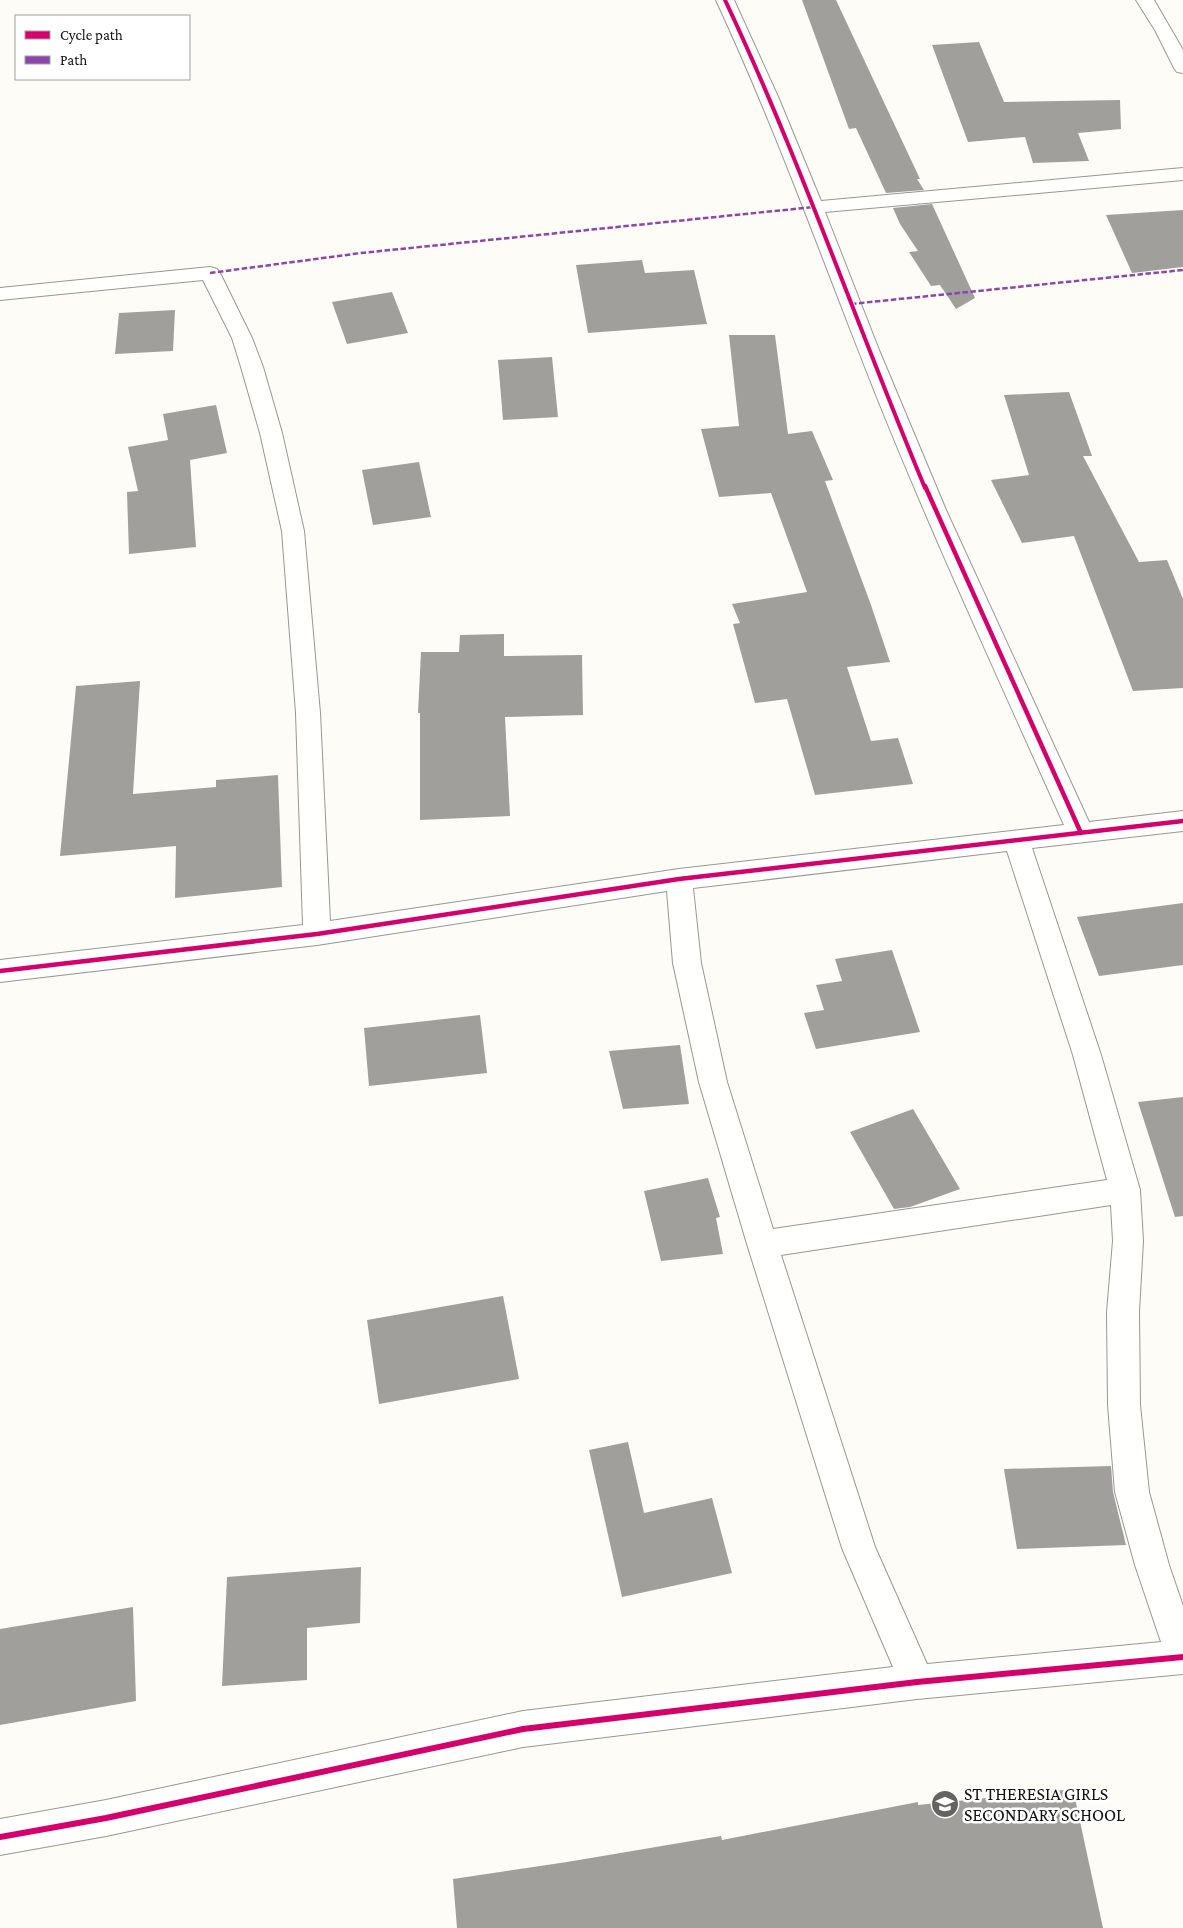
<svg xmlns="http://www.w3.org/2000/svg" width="1183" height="1928" font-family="'Crimson Pro',serif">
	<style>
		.building { fill: #a19f9c }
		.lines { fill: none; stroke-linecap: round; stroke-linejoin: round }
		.minor-casing { stroke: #979795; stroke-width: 2 }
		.minor { fill: #fffffe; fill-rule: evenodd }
		.quiet { stroke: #8e44ad; stroke-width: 2.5; stroke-dasharray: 5.5 2.5; stroke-linecap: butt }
		.cycleway-far2-casing { stroke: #fff; stroke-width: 6 }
		.cycleway-far1-casing { stroke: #fff; stroke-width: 8 }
		.cycleway-casing { stroke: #fff; stroke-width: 9 }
		.cycleway-far2 { stroke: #d6006c; stroke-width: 4 }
		.cycleway-far1 { stroke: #d6006c; stroke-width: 4.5 }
		.cycleway { stroke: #d6006c; stroke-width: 6 }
		.labels { text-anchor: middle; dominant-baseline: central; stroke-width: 5; stroke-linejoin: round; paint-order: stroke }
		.near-poi-label { font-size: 18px; fill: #111; stroke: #fff; text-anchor: start }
	</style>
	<rect width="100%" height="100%" fill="#fdfcf7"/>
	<!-- building -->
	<path class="building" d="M 802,0 L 836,0 L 920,179 L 917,179 L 924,190 L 886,193 L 856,128 L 849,129 Z
		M 979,42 L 1004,102 L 1120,100 L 1121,129 L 1078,133 L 1089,161 L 1033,163 L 1025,137 L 968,142 L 932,45 Z
		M 932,204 L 975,298 L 956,309 L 940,285 L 931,286 L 909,252 L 918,251 L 900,224 L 893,208 Z
		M 1183,210 L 1183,267 L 1132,273 L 1106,215 Z
		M 642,260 L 645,273 L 694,270 L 707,324 L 588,333 L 576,265 Z
		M 392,292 L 408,333 L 347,344 L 332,302 Z
		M 175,310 L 173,351 L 115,354 L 119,313 Z
		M 729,335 L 775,335 L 788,434 L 812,431 L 833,480 L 825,481 L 871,605 L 890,662 L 847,667 L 871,741 L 898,738 L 913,784 L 815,795 L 787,699 L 755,703 L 733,624 L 740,623 L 732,604 L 807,592 L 771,493 L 719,497 L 701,429 L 739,426 Z
		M 552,357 L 558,417 L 503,420 L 498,360 Z
		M 1069,392 L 1092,456 L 1083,456 L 1139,562 L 1167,560 L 1183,599 L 1183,688 L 1133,691 L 1074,536 L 1022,543 L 991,480 L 1029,475 L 1004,395 Z
		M 216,405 L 227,453 L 190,460 L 196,547 L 129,554 L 127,492 L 138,491 L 128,447 L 168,440 L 163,414 Z
		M 419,462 L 431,517 L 373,525 L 362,470 Z
		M 504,634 L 504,656 L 582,655 L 583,715 L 505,717 L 510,816 L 420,820 L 420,713 L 418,713 L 421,652 L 459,652 L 460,635 Z
		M 140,681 L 133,794 L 216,787 L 216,780 L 278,775 L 282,887 L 175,898 L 176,846 L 60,856 L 76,686 Z
		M 1183,903 L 1183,965 L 1099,976 L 1077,917 Z
		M 892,950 L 920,1032 L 816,1049 L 804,1013 L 824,1010 L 816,985 L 842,981 L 835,959 Z
		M 480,1015 L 487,1073 L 369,1086 L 364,1028 Z
		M 680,1045 L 689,1104 L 623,1109 L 609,1051 Z
		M 1183,1097 L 1183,1216 L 1175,1217 L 1138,1102 Z
		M 913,1109 L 960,1189 L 910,1207 L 894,1209 L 850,1132 Z
		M 708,1178 L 720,1217 L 716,1218 L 723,1254 L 661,1261 L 644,1191 Z
		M 503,1296 L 519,1379 L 379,1404 L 367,1320 Z
		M 628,1442 L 644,1513 L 712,1498 L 732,1573 L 622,1597 L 589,1450 Z
		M 1111,1466 L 1113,1492 L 1126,1545 L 1017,1549 L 1004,1469 Z
		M 361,1567 L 360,1623 L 307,1628 L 307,1680 L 222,1686 L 227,1577 Z
		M 133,1607 L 136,1701 L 0,1725 L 0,1629 Z
		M 1073,1789 L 1103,1928 L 457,1928 L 453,1879 L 567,1862 L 721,1836 L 722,1840 L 918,1802 L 918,1805 Z"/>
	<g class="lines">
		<!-- minor casing -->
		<g class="minor-casing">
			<path id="minor" d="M 716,0 L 734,0 L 779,99 L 821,201 L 1183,168 L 1183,180 L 825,212 L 879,350 L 946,510 L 1089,822 L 1183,811 L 1183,831 L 1032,848 L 1101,1055 L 1140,1190 L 1143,1241 L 1139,1312 L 1140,1405 L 1149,1492 L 1169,1565 L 1183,1606 L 1183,1674 L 917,1699 L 523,1747 L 106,1836 L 0,1855 L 0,1819 L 106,1800 L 523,1711 L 893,1667 L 842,1548 L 747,1244 L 699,1082 L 673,963 L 667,891 L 317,945 L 0,982 L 0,960 L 303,925 L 296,713 L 282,531 L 260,433 L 241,367 L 232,338 L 203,280 L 0,300 L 0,288 L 210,267 L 217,269 L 220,273 L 252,338 L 263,367 L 282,433 L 304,531 L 320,713 L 330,921 L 679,869 L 1064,825 C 1001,684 936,544 878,400 C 825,267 777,131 716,0 ZM 1007,851 L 1073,1055 L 1107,1180 L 773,1229 L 727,1082 L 701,963 L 693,888 ZM 1111,1205 L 1113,1241 L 1107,1312 L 1108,1405 L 1115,1492 L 1135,1565 L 1161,1642 L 927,1664 L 875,1547 L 781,1255 Z
				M 1136,0 L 1154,0 L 1183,50 L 1183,73 L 1177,72 L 1174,68 L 1155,30 Z"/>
		</g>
		<!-- minor -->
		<use href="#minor" class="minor"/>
		<!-- quiet -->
		<path class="quiet" d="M 210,273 L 361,253 L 814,207
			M 851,304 L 1183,270"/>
		<!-- cycleway-far2 casing -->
		<g class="cycleway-far2-casing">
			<path id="cycleway-far2" d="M 725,0 C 800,159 857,326 925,488"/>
		</g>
		<!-- cycleway-far1 casing -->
		<g class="cycleway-far1-casing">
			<path id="cycleway-far1" d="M 925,486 L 1081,833
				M 0,971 L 317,934 L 679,879 L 1183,821"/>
		</g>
		<!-- cycleway casing -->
		<g class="cycleway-casing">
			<path id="cycleway" d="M 0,1837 L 106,1818 L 523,1729 L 917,1682 L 1183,1657"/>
		</g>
		<!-- cycleway-far2 -->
		<use href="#cycleway-far2" class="cycleway-far2"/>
		<!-- cycleway-far1 -->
		<use href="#cycleway-far1" class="cycleway-far1"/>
		<!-- cycleway -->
		<use href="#cycleway" class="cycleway"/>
	</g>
	<!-- icons -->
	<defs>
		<g id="school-disc" transform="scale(1.4375)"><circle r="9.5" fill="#646362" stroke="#fff"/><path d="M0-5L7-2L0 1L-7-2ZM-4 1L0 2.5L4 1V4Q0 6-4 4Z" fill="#fff"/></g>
	</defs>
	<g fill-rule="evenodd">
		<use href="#school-disc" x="945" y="1804"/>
	</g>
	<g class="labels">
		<!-- near-poi labels -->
		<g class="near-poi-label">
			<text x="964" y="1794">ST THERESIA GIRLS<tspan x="964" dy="21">SECONDARY SCHOOL</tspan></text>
		</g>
	</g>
	<!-- legend -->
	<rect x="15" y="15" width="175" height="65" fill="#ffffff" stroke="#a0a0a0"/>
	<rect x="25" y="31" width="25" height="8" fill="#d6006c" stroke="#a0a0a0"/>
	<text x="60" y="40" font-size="15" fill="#111111">Cycle path</text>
	<rect x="25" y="56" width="25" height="8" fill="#8e44ad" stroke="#a0a0a0"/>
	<text x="60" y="65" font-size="15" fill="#111111">Path</text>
</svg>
